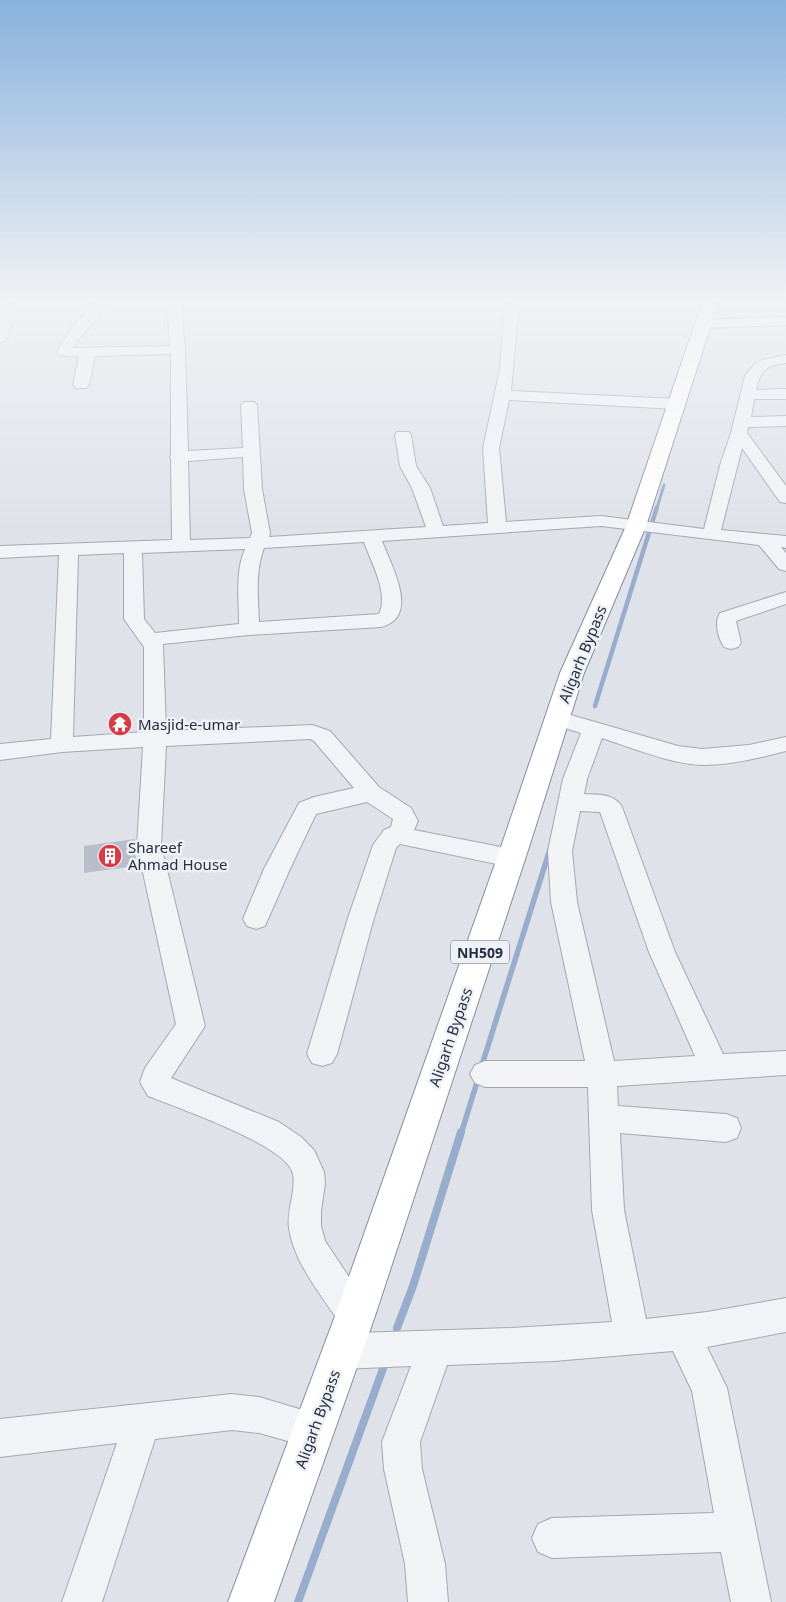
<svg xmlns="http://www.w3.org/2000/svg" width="786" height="1602" font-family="'Noto Sans',sans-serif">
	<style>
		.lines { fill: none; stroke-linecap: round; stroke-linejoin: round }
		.stream-far3 { stroke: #98adcb; stroke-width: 3 }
		.stream-far2 { stroke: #98adcb; stroke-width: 4.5 }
		.stream-far1 { stroke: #98adcb; stroke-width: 5.5 }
		.stream { stroke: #98adcb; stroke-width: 8 }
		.building { fill: #b9bdc9 }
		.minor-casing { stroke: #a4a8b3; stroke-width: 2 }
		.highway-casing { stroke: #858ea0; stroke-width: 2 }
		.minor { fill: #f2f3f7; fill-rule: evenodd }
		.highway { fill: #fff; fill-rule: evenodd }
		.labels { text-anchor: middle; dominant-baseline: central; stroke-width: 5; stroke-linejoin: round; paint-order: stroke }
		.shield { fill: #eef1f6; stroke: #636877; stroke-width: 1 }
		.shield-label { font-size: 14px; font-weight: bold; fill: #272e41 }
		.street-label { font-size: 15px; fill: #272e41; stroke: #eef1f6 }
		.poi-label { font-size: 15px; fill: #272e41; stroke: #eef1f6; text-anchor: start }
	</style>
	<rect width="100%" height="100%" fill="#dfe2e9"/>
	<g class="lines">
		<!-- stream-far3 -->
		<path class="stream-far3" d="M 657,508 L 664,485"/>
		<!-- stream-far2 -->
		<path class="stream-far2" d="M 595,706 L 657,507"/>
		<!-- stream-far1 -->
		<path class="stream-far1" d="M 481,1068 L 550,849
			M 461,1134 L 478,1079"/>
		<!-- stream -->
		<path class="stream" d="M 397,1328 L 413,1286 L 461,1132
			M 298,1602 L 384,1366"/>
	</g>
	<!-- building -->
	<path class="building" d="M 135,839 L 136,866 L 84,873 L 84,846 Z"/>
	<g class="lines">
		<!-- minor casing -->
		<g class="minor-casing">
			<path id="minor" d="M 0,303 L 13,303 L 17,306 L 7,338 L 5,341 L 0,342 L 0,316 L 2,309 L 0,308 Z
				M 94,303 L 108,303 C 98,320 84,330 73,348 L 170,346 L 167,303 L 181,303 L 185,350 L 188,451 L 243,448 L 241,405 L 244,402 L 254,402 L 257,405 L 262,489 L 270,533 L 269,537 L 426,527 L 412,488 L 400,466 L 395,435 L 397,432 L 409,432 L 411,435 L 416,466 L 430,488 L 443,526 L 488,523 L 483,448 L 500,369 L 505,303 L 519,303 L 511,391 L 676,399 L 681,401 L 684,404 L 681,407 L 676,409 L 509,400 L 499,448 L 506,522 L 601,516 L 704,529 L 721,462 L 731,433 L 745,376 L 754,365 L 762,360 L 786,355 L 786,363 C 766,364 760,372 756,390 L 786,389 L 786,399 L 754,399 L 751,417 L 786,416 L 786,426 L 748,427 L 747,433 L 786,486 L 786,503 L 780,502 L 742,448 L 721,530 L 786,536 L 786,548 L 781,547 L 786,553 L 786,571 L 779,569 L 759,545 L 601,526 L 382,541 C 391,565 421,617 381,627 L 249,635 L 163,644 L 166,731 L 312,725 L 330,731 L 379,787 L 411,808 L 418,821 L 414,830 L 511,849 L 520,852 L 523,858 L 520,864 L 511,867 L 400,844 L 396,848 L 374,918 L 337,1054 L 332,1063 L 322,1066 L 312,1063 L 307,1054 L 348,918 L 373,845 L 384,830 L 391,827 L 393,819 L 367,802 L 316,814 L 290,869 L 265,926 L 256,929 L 247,926 L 243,919 L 264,869 L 299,803 L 314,797 L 354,788 L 314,741 L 310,739 L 166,746 L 161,845 L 205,1026 L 171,1078 L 279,1122 L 301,1137 L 314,1150 L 324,1172 L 325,1184 L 321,1211 L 321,1226 L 325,1241 L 367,1304 L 372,1316 L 367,1328 L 356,1333 L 512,1328 L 612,1322 L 592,1210 L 588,1087 L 485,1087 L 475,1083 L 470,1074 L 475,1065 L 485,1061 L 585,1061 L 551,902 L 548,851 L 563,779 L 581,733 L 549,723 L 546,718 L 549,713 L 557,711 L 678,746 L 702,749 L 749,745 L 786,737 L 786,751 C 759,758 731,765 702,765 C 671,764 632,748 602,738 L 587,779 L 584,794 C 598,795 614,793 622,807 L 675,952 L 723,1054 L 786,1051 L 786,1075 L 617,1086 L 618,1106 L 726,1114 L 737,1118 L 741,1128 L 737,1138 L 726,1142 L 620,1133 L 624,1210 L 646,1319 L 707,1312 L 786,1298 L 786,1332 L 707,1347 L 727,1388 L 771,1602 L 731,1602 L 721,1552 L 552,1558 L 538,1552 L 532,1538 L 538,1524 L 552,1518 L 714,1513 L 692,1391 L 673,1351 L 554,1361 L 447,1365 L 420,1442 L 422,1469 L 445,1564 L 448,1602 L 408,1602 L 405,1564 L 384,1469 L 382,1442 L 411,1366 L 342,1369 L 330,1363 L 324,1351 L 330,1339 L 342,1333 L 354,1333 L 343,1328 C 324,1298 294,1264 289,1228 C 286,1211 298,1186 292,1171 C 282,1144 178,1108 148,1096 L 140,1082 L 145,1068 L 176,1024 L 137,845 L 143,747 L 62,752 L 0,760 L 0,744 L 51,739 L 59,555 L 0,558 L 0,546 L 172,540 L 171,459 L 170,457 L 171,455 L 171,354 L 95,356 L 89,385 L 86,388 L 76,388 L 73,385 L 79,357 L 59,355 L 57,352 L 72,327 ZM 243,457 L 244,489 L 252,533 L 250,538 L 190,540 L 188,461 ZM 364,542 C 371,562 389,593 379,614 L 259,622 C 258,597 255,572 264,548 ZM 245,549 C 235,572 239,599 239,624 L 155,633 L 144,619 L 142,553 ZM 124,553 L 124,619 L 144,647 L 144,732 L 73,737 L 78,555 ZM 580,811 L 600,812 L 649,952 L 695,1056 L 614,1061 L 577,902 L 572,851 Z
				M 786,317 L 786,325 L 703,328 L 696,324 L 703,320 Z
				M 786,592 L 786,604 L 736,621 L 741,643 L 738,647 L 731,649 L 724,647 C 718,638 714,622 720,613 Z
				M 232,1394 L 259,1397 L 326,1417 L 331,1430 L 326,1443 L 313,1448 L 259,1433 L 232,1430 L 155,1439 L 102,1602 L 62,1602 L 117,1443 L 0,1457 L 0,1419 Z"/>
		</g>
		<!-- highway casing -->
		<g class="highway-casing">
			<path id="highway" d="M 702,303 L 718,303 L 646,526 L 584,673 L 531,841 L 375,1316 L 274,1602 L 228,1602 L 335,1316 L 503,841 L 560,673 L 626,526 Z"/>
		</g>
		<!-- minor -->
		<use href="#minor" class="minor"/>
		<!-- highway -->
		<use href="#highway" class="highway"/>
	</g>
	<!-- sky -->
	<linearGradient id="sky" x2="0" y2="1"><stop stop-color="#88b1dc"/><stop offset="0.57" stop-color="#f1f2f5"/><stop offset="1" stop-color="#f1f2f5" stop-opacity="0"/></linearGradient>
	<rect width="786" height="527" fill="url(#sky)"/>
	<!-- icons -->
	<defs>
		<g id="temple-disc" transform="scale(1.25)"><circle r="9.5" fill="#d43d48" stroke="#eef1f6"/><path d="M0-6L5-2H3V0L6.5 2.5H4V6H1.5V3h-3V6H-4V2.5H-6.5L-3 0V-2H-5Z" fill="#fff"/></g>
		<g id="building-disc" transform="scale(1.25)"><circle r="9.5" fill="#d43d48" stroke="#eef1f6"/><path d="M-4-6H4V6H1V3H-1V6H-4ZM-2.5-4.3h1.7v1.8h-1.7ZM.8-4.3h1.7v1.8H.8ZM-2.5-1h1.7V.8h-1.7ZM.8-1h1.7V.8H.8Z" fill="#fff"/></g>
	</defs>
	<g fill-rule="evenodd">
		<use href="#temple-disc" x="120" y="724"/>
		<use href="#building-disc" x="110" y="856"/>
	</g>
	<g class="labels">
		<!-- shield labels -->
		<rect class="shield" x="451" y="940.5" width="58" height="23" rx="4"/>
		<g class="shield-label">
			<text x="480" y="952">NH509</text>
		</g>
		<!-- street labels -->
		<g class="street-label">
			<text transform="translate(582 654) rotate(-68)">Aligarh Bypass</text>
			<text transform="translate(450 1037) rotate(-71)">Aligarh Bypass</text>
			<text transform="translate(317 1419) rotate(-70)">Aligarh Bypass</text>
		</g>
		<!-- poi labels -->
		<g class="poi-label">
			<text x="138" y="724">Masjid-e-umar</text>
			<text x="128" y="847">Shareef<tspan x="128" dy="17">Ahmad House</tspan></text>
		</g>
	</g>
</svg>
